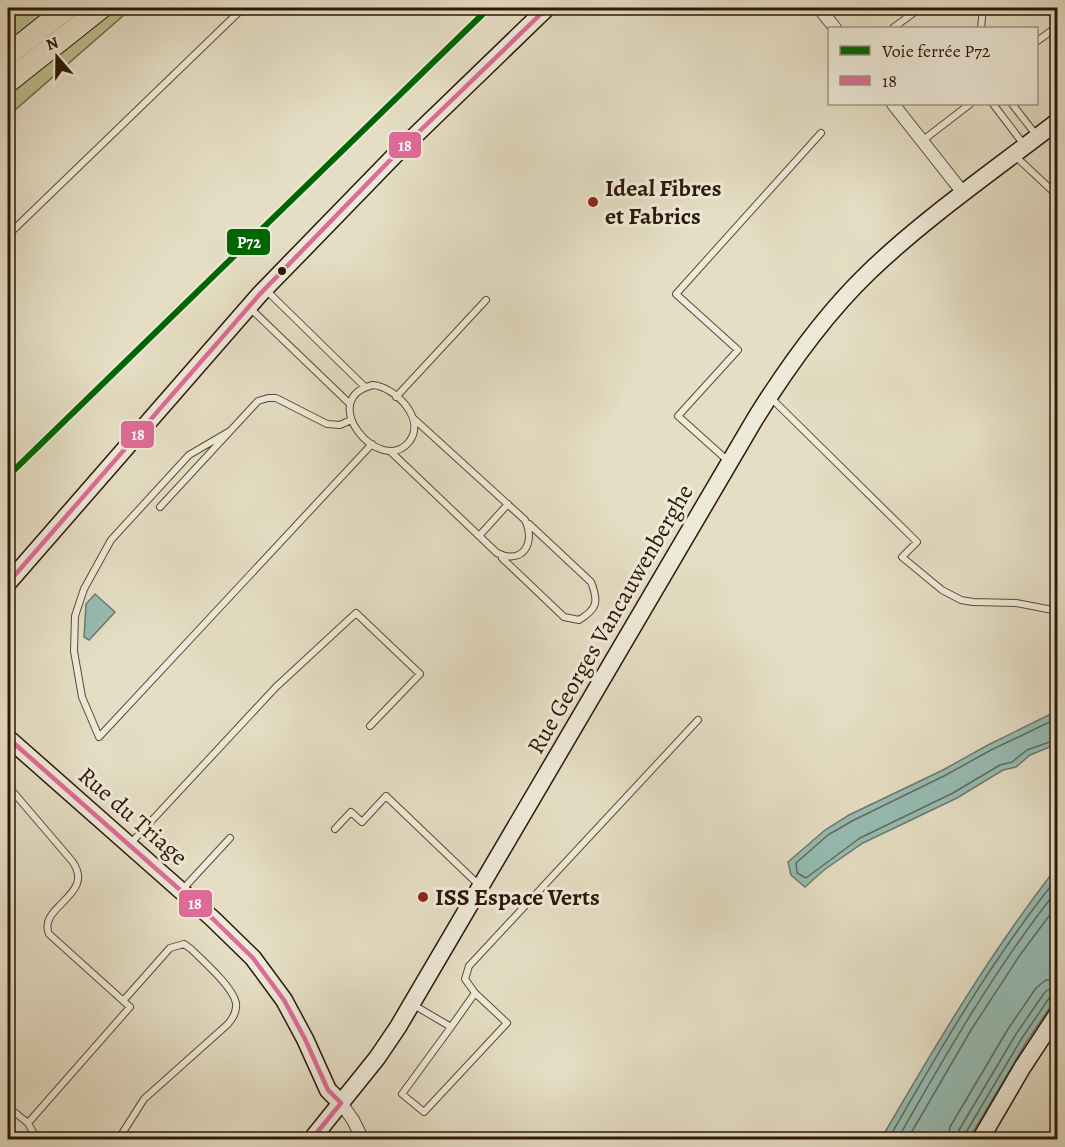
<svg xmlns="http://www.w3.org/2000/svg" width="1065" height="1147" font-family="Alegreya,serif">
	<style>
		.green { fill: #bcbf8f; stroke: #746b4c; stroke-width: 1.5 }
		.water { fill: #96bcb3; stroke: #6c7a6f; stroke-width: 1.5 }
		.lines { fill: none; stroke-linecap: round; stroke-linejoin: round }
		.shore { stroke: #616a5e; stroke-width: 1.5 }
		.lane-casing { stroke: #5a4937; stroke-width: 8 }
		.street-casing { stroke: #5a4937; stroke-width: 14 }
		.secondary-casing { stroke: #2c1708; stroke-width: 19 }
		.highway-casing { stroke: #2c1708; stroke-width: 23 }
		.lane { stroke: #eeead9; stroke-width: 6 }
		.street { stroke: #eeead9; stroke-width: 12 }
		.secondary { stroke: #eeead9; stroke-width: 16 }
		.highway { stroke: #e5dec4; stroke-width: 21 }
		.bus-1-casing { stroke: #eeead9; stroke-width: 9 }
		.bus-1 { stroke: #df6b98; stroke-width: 4.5 }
		.rail-1-casing { stroke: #eeead9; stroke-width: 10 }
		.rail-1 { stroke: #060; stroke-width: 6 }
		.poi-dot { fill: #8f2418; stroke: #eeead9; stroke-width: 2 }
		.bus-dot { fill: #2c1708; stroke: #eeead9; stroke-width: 2 }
		.labels { text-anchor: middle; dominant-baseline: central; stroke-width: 6; stroke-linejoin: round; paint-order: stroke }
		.poi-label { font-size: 24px; font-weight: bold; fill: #2c1708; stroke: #eeead9; text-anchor: start }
		.street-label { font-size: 24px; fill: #2c1708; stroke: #eeead9 }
		.line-badge { stroke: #eeead9; stroke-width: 2 }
		.badge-label { font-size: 16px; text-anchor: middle; font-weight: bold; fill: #fff }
	</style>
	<rect width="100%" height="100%" fill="#e5dec4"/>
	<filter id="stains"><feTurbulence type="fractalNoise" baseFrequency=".00333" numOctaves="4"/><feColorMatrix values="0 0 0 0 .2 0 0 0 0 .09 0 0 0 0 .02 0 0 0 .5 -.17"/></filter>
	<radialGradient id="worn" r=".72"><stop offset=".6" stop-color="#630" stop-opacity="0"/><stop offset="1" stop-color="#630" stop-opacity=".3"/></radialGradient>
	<!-- green -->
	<path class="green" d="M 8,8 L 132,8 L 8,116 Z"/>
	<!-- water -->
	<path class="water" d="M 95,594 L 115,612 L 89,640 L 84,637 L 86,604 Z
		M 1057,711 L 1057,744 L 1030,755 L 1016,767 L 1003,770 L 957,798 L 863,843 L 824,870 L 805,887 L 791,875 L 788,862 L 825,830 L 849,815 L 943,770 L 988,745 Z
		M 1057,867 L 1057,997 L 1027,1041 L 969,1139 L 881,1139 C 935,1046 990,953 1057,867 Z"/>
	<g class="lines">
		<!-- shore -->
		<path class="shore" d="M 1058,718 L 991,750 L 946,775 L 852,821 L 828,835 L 796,863 L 797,873 L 806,878 L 860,838 L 953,793 L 1000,765 L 1012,762 L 1027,750 L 1058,739
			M 888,1140 C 940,1049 992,959 1058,877
			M 897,1140 C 946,1054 996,967 1058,889
			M 907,1140 L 971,1030 L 1020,955 L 1058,904
			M 948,1140 L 950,1127 L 1008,1029 L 1036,988 L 1046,980 L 1058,978
			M 957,1140 L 959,1130 L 1016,1034 L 1045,992 L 1051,988 L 1058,987
			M 964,1140 L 965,1134 L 1022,1038 L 1050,997 L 1058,995"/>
		<!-- lane casing -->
		<g class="lane-casing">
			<path id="lane" d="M 768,8 L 779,11 L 793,8
				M 859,8 L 860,9 L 863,8
				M 893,28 L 920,8
				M 981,28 L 983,8
				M 1036,42 L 1058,26
				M 993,104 L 1025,146
				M 1012,104 L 1037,136
				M 922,141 L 970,104
				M 1014,155 L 1058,196
				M 8,235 L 243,8
				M 267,291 L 365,387
				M 249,307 L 350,404
				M 373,385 C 395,387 427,419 409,442 C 380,477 315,399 373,385 Z
				M 396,397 L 486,300
				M 770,397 L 917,542 L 902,557 L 942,590 L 961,600 L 973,602 L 1016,603 L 1058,611
				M 230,431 L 189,455 L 111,540 L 84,589 L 75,616 L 74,651 L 82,697 L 99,737 L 372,444
				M 390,451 L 497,553 C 523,565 536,543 525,520 L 413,418
				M 727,460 L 678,416 L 738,350 L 676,294 L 821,133
				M 160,507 L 258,401 L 268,398 L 276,398 L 327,424 L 340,425 L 351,420
				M 479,536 L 508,504
				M 502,558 L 564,617 L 579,620 C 597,609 599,602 591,582 L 529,524
				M 8,786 L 72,861 C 97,895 37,906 49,934 L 130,1007 L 28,1123 L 37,1140
				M 335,829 L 351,812 L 362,822 L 386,796 L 480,886
				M 129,845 L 276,687 L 356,613 L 420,674 L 370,726
				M 182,890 L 230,838
				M 475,993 L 465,979 L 469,966 L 698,720
				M 412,1004 L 451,1027 L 402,1094 L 424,1112 L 507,1023 L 475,993 L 451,1027
				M 8,1107 L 28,1123
				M 118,1140 L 144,1099 L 228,1024 C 233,1018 237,1012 236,1003 C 233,987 203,961 191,949 L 184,944 L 170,948 L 123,1001"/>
		</g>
		<!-- street casing -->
		<g class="street-casing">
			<path id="street" d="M 819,8 L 835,28
				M 893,104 L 964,194
				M 341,1103 L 353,1120 L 363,1140"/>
		</g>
		<!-- secondary casing -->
		<g class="secondary-casing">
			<path id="secondary" d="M 8,583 L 260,294 L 398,152 L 547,8
				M 8,738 L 213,919 L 253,958 L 284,1000 L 305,1039 L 328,1090 L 341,1103
				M 311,1140 L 377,1058 L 398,1027 L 755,419 C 788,366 824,315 869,272 C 925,218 996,169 1058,121
				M 980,1140 L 1022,1068 L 1058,1013"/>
		</g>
		<!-- highway casing -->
		<g class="highway-casing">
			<path id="highway" d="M 8,55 L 67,8
				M 8,82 L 101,8"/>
		</g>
		<!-- lane -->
		<use href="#lane" class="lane"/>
		<!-- street -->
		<use href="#street" class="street"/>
		<!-- secondary -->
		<use href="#secondary" class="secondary"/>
		<!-- highway -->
		<use href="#highway" class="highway"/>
		<!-- bus-1 casing -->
		<g class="bus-1-casing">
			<path id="bus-1" d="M 8,583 L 260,294 L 398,152 L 547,8
				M 8,738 L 213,919 L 253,958 L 284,1000 L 305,1039 L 328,1090 L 341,1103
				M 311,1140 L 341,1103"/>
		</g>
		<!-- bus-1 -->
		<use href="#bus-1" class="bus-1"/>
		<!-- rail-1 casing -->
		<g class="rail-1-casing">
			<path id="rail-1" d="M 8,476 L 489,8"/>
		</g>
		<!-- rail-1 -->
		<use href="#rail-1" class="rail-1"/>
	</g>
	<!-- markers -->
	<g class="poi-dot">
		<circle cx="593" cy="202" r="6"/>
		<circle cx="423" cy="897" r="6"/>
	</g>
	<circle class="bus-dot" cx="282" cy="271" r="5"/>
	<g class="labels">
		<!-- poi labels -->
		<g class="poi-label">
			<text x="605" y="188">Ideal Fibres<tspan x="605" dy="28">et Fabrics</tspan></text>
			<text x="435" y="897">ISS Espace Verts</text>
		</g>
		<!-- street labels -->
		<g class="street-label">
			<text transform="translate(610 619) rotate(-60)">Rue Georges Vancauwenberghe</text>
			<text transform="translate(133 816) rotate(41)">Rue du Triage</text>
		</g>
	</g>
	<g class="line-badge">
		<rect x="388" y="131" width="34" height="28" rx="6" fill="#df6b98"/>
		<rect x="226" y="228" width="45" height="28" rx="6" fill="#060"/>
		<rect x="120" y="420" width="35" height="29" rx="6" fill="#df6b98"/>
		<rect x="178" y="889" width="35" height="29" rx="6" fill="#df6b98"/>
	</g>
	<g class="badge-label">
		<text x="405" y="151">18</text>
		<text x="249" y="248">P72</text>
		<text x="138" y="440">18</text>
		<text x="195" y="909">18</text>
	</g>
	<!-- margin -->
	<rect width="1065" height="1147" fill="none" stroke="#e5dec4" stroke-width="30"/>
	<rect x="9" y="9" width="1047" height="1129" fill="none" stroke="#2c1708" stroke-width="3"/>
	<rect x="15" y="15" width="1035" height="1117" fill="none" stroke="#2c1708" stroke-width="1.5"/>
	<!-- legend -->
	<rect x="828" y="27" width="210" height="78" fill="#eeead9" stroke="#a09685" stroke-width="1.5"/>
	<rect x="840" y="46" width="30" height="9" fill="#006600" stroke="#a09685" stroke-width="1.5"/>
	<text x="882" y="57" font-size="18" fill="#2c1708">Voie ferrée P72</text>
	<rect x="840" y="76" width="30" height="9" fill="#df6b98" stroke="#a09685" stroke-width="1.5"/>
	<text x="882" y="87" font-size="18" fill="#2c1708">18</text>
	<!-- north arrow -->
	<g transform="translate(57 57) rotate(340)" stroke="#eeead9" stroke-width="4.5" paint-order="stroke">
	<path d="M0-4.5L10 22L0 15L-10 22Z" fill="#2c1708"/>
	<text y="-9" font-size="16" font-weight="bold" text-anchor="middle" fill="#2c1708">N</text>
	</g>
	<rect width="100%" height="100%" filter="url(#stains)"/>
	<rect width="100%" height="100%" fill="url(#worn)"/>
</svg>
